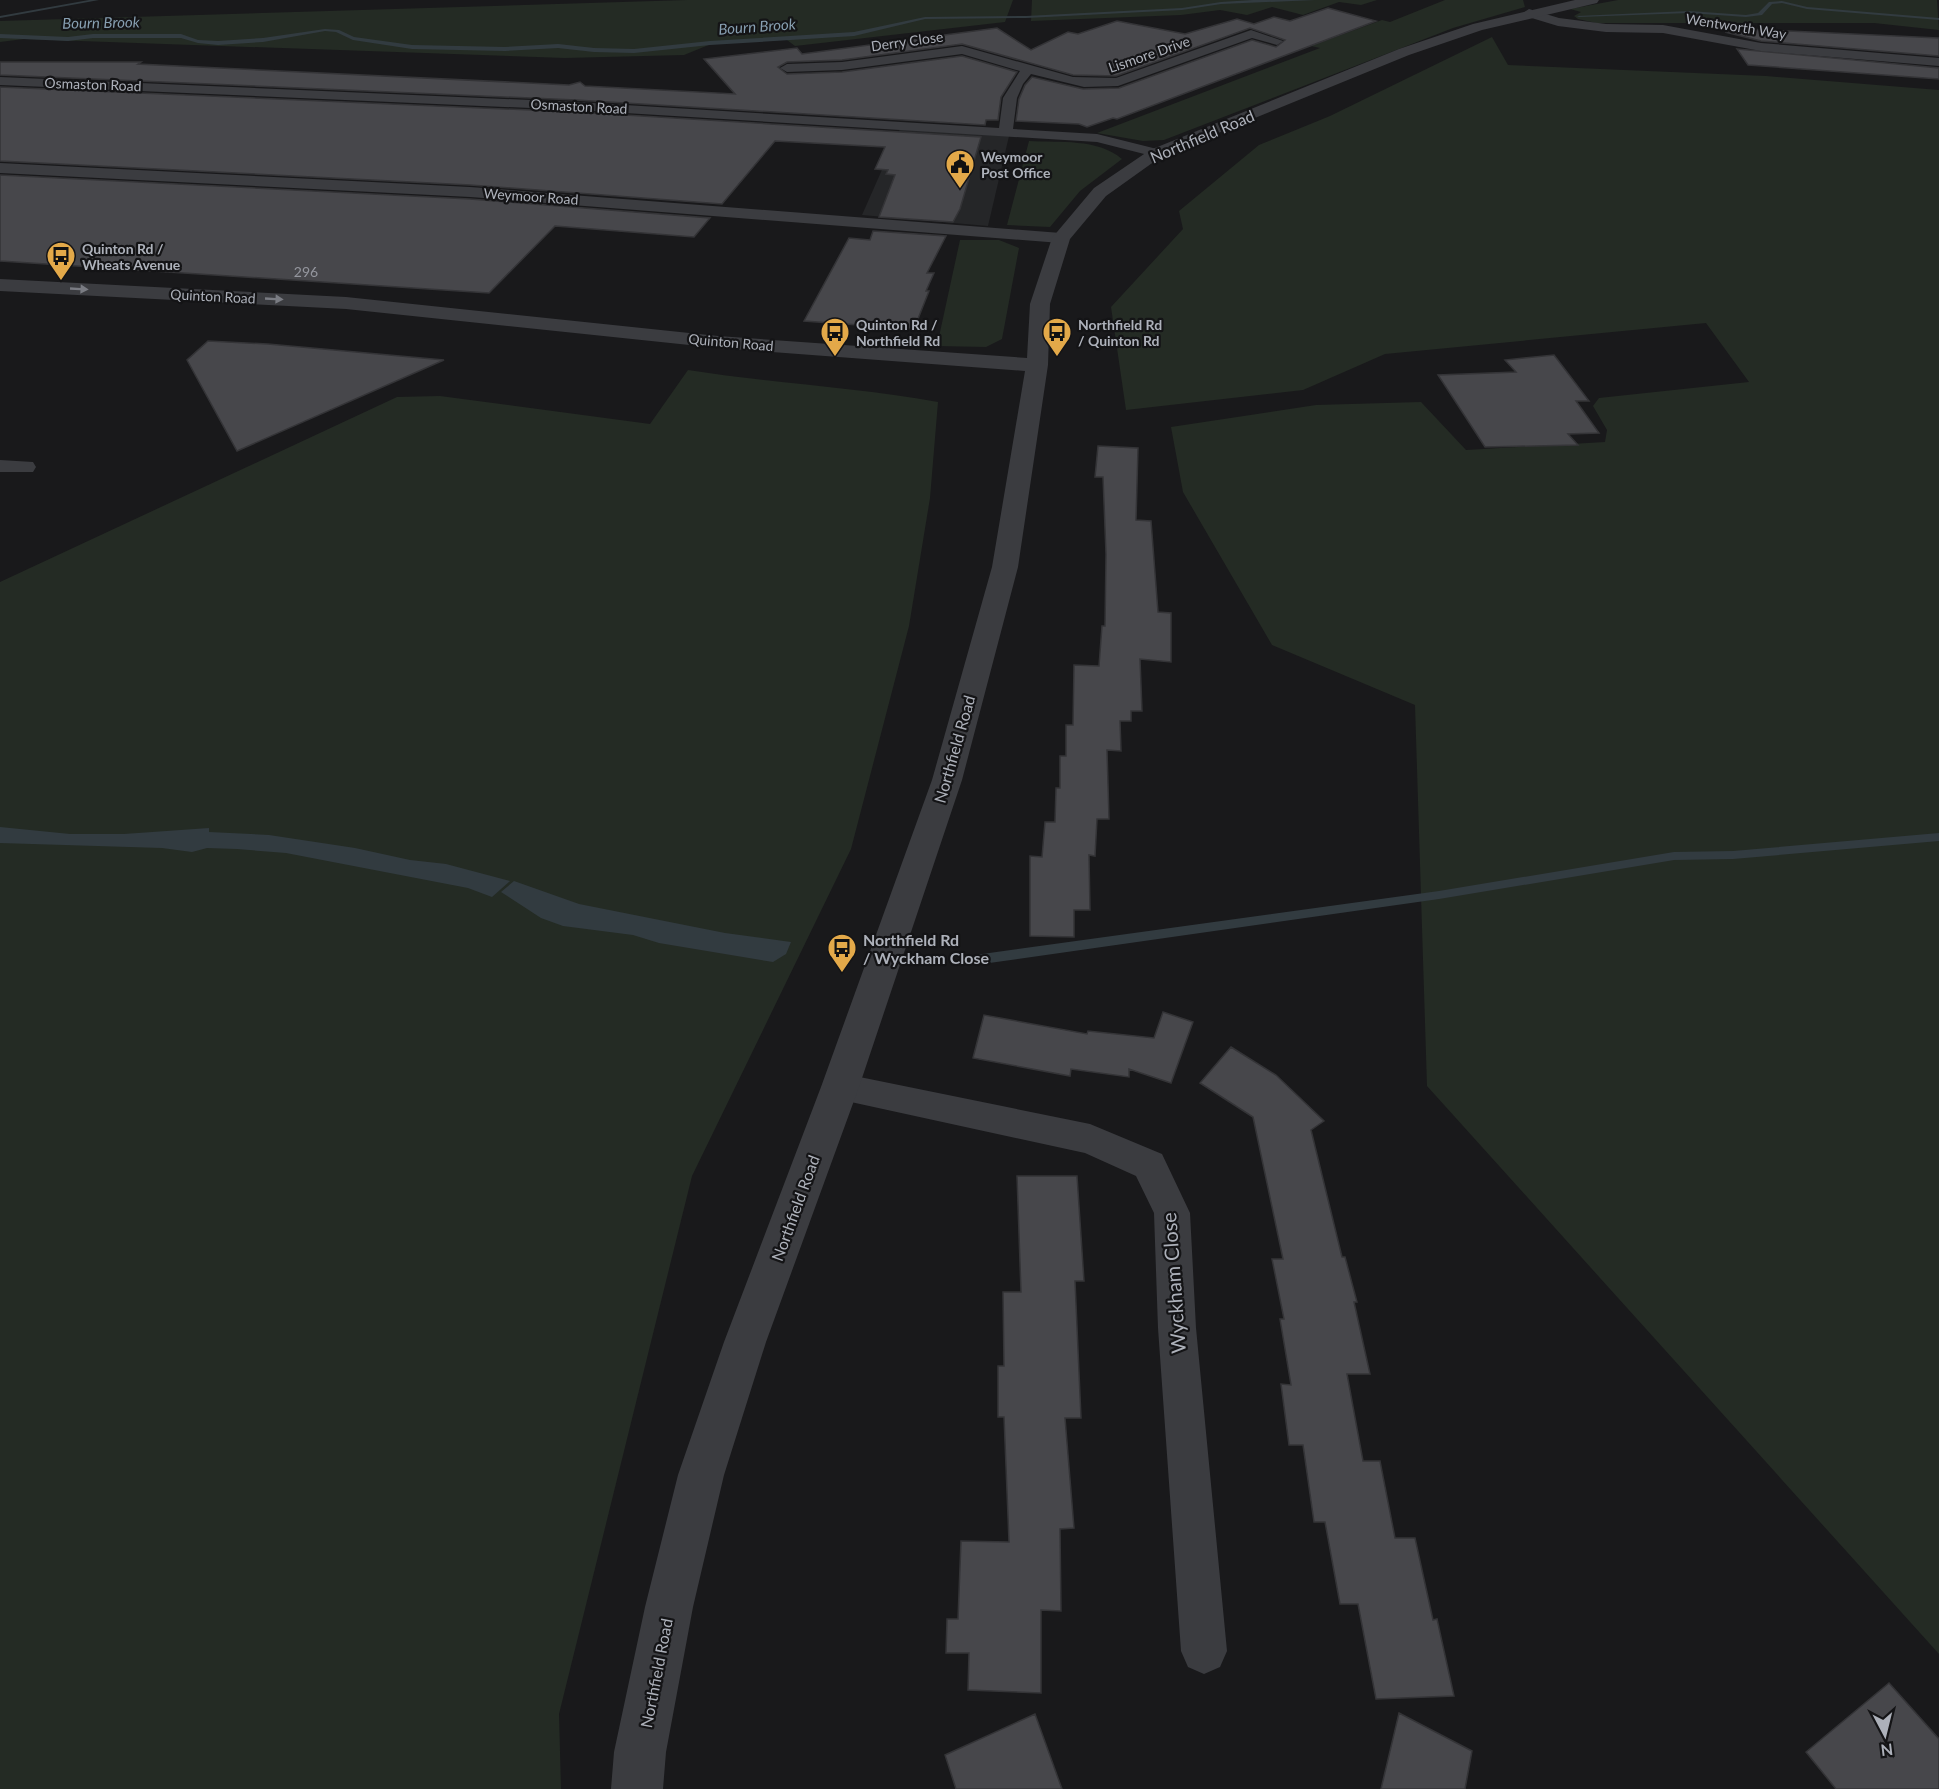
<svg xmlns="http://www.w3.org/2000/svg" width="1939" height="1789" font-family="Lato,sans-serif">
	<style>
		.built { fill: #252628 }
		.green { fill: #242b24 }
		.water { fill: #323b40 }
		.lines { fill: none; stroke-linecap: round; stroke-linejoin: round }
		.stream { fill: #323b40; fill-rule: evenodd }
		.building { fill: #47474b; stroke: #343437; stroke-width: 1.5 }
		.minor { fill: #3b3c40; fill-rule: evenodd }
		.tertiary { fill: #3b3c40; fill-rule: evenodd }
		.oneway { fill: #7a7c83 }
		.labels { text-anchor: middle; dominant-baseline: central; stroke-width: 4.5; stroke-linejoin: round; paint-order: stroke }
		.far-street-label { font-size: 14px; fill: #adb1ba; stroke: #141416 }
		.far-poi-label { font-size: 14px; font-weight: bold; fill: #adb1ba; stroke: #141416; text-anchor: start }
		.number-label { font-size: 14px; fill: #94969e }
		.far-water-label { font-size: 15px; font-style: italic; fill: #879fb1; stroke: #141416 }
		.street-label { font-size: 16px; fill: #adb1ba; stroke: #141416 }
		.poi-label { font-size: 16px; font-weight: bold; fill: #adb1ba; stroke: #141416; text-anchor: start }
		.near-street-label { font-size: 20px; fill: #adb1ba; stroke: #141416 }
	</style>
	<rect width="100%" height="100%" fill="#19191b"/>
	<!-- built -->
	<path class="built" d="M 900,129 L 1009,136 L 988,226 L 862,215 Z"/>
	<!-- green -->
	<path class="green" d="M 687,0 L 1013,0 L 1005,22 L 795,46 L 787,40 L 716,42 L 684,55 L 565,58 L 24,39 L 0,42 L 0,21 Z
		M 1032,0 L 1377,0 L 1361,5 L 1339,2 L 1303,15 L 1272,7 L 1247,15 L 1220,10 L 1181,15 L 1031,21 Z
		M 1445,0 L 1523,0 L 1525,7 L 1453,28 L 1164,140 L 1143,141 L 1097,133 L 1320,48 L 1311,46 L 1382,20 L 1390,22 Z
		M 1618,0 L 1937,0 L 1939,30 L 1874,23 L 1596,23 L 1578,19 L 1574,16 L 1581,12 L 1570,9 Z
		M 1492,37 L 1508,65 L 1766,76 L 1939,90 L 1939,1654 L 1427,1086 L 1415,705 L 1272,645 L 1183,492 L 1171,427 L 1316,405 L 1421,402 L 1466,450 L 1605,442 L 1607,430 L 1593,406 L 1599,398 L 1749,382 L 1706,323 L 1385,354 L 1303,390 L 1126,410 L 1111,307 L 1183,229 L 1179,211 L 1259,145 L 1330,116 Z
		M 1029,141 C 1060,143 1097,138 1122,159 L 1080,191 L 1050,227 L 1007,225 Z
		M 960,240 L 999,240 L 1019,248 L 1002,339 L 986,347 L 937,346 Z
		M 688,370 C 771,383 855,387 938,402 L 930,498 L 909,626 L 851,849 L 692,1176 L 559,1714 L 561,1789 L 0,1789 L 0,582 L 397,397 L 440,396 L 650,424 Z"/>
	<!-- water -->
	<path class="water" d="M 0,827 L 70,834 L 124,834 L 209,828 L 209,832 L 269,835 L 355,848 L 410,860 L 446,864 L 510,881 L 492,897 L 468,888 L 286,853 L 237,849 L 207,848 L 192,852 L 162,848 L 0,843 Z
		M 514,881 L 579,904 L 725,933 L 791,942 L 786,954 L 773,962 L 659,943 L 633,935 L 563,926 L 541,918 L 501,892 Z"/>
	<g class="lines">
		<!-- stream -->
		<path class="stream" d="M 89,0 L 99,0 L 0,18 L 0,16 Z
			M 1253,0 L 1315,0 L 1221,4 L 1182,10 L 1026,18 L 925,19 L 854,36 L 710,45 L 634,53 L 594,52 L 558,48 L 505,51 L 412,49 L 353,40 L 336,32 L 325,31 L 263,42 L 218,45 L 198,43 L 181,38 L 93,38 L 68,41 L 0,38 L 0,34 L 68,37 L 93,34 L 181,34 L 198,40 L 218,41 L 263,38 L 325,29 L 339,30 L 354,37 L 412,45 L 505,47 L 558,44 L 594,48 L 634,49 L 710,41 L 854,32 L 925,17 L 1026,16 L 1182,8 L 1221,2 Z
			M 1782,1 L 1807,7 L 1939,18 L 1939,20 L 1807,9 L 1782,3 L 1772,4 L 1762,15 L 1746,17 L 1689,13 L 1579,17 L 1577,16 L 1689,11 L 1746,15 L 1758,13 L 1769,2 Z
			M 1939,833 L 1939,841 L 1733,859 L 1674,860 L 1439,899 L 975,965 L 971,963 L 969,960 L 971,957 L 975,955 L 1439,891 L 1674,852 L 1733,851 Z"/>
	</g>
	<!-- building -->
	<path class="building" d="M 1328,8 L 1376,21 L 1117,119 L 1113,118 L 1087,127 L 1079,124 L 1016,121 L 1019,99 L 1025,85 L 1032,77 L 1083,89 L 1119,88 L 1252,40 L 1276,47 L 1285,40 L 1250,28 L 1116,76 L 1073,75 L 962,44 L 842,60 L 787,62 L 778,67 L 787,74 L 842,72 L 962,56 L 1017,72 L 1001,97 L 998,120 L 986,120 L 985,125 L 576,100 L 0,75 L 0,62 L 141,62 L 138,64 L 569,85 L 580,82 L 585,86 L 735,94 L 704,59 L 797,48 L 802,54 L 997,28 L 1031,50 L 1068,32 L 1078,34 L 1117,21 L 1185,34 L 1237,19 L 1254,24 L 1274,17 L 1290,21 Z
		M 1747,29 L 1939,38 L 1939,56 L 1761,41 L 1725,32 L 1750,33 Z
		M 1737,49 L 1939,68 L 1939,79 L 1748,65 Z
		M 0,87 L 576,112 L 981,137 L 960,209 L 953,222 L 879,217 L 895,175 L 886,174 L 888,170 L 875,169 L 885,147 L 775,141 L 722,204 L 470,185 L 0,161 Z
		M 0,175 L 470,199 L 710,218 L 694,237 L 555,226 L 489,293 L 0,261 Z
		M 873,231 L 946,236 L 927,273 L 934,273 L 926,291 L 929,291 L 914,329 L 804,321 L 849,238 L 870,240 Z
		M 208,341 L 268,344 L 444,360 L 237,451 L 187,360 Z
		M 1554,355 L 1589,401 L 1576,401 L 1599,433 L 1568,434 L 1578,445 L 1485,447 L 1438,375 L 1516,372 L 1505,360 Z
		M 1098,446 L 1138,448 L 1136,520 L 1151,521 L 1158,612 L 1171,613 L 1171,662 L 1140,659 L 1142,711 L 1131,711 L 1131,721 L 1120,721 L 1121,751 L 1107,750 L 1109,819 L 1097,819 L 1095,856 L 1089,855 L 1090,910 L 1074,910 L 1074,937 L 1030,936 L 1030,856 L 1042,857 L 1045,822 L 1055,822 L 1056,788 L 1060,788 L 1060,756 L 1066,756 L 1066,725 L 1073,725 L 1074,665 L 1099,666 L 1102,626 L 1105,626 L 1106,554 L 1103,477 L 1095,477 Z
		M 1163,1012 L 1193,1022 L 1171,1083 L 1129,1069 L 1129,1077 L 1071,1069 L 1070,1076 L 973,1058 L 984,1015 L 1087,1034 L 1088,1031 L 1154,1038 Z
		M 1231,1047 L 1276,1075 L 1324,1121 L 1311,1130 L 1342,1257 L 1345,1257 L 1357,1302 L 1354,1302 L 1370,1374 L 1347,1374 L 1363,1461 L 1380,1461 L 1395,1538 L 1415,1538 L 1433,1620 L 1437,1619 L 1454,1696 L 1376,1699 L 1358,1604 L 1340,1604 L 1325,1522 L 1314,1522 L 1303,1445 L 1289,1445 L 1281,1384 L 1291,1385 L 1280,1319 L 1284,1319 L 1272,1259 L 1283,1259 L 1253,1117 L 1200,1083 Z
		M 1017,1176 L 1077,1176 L 1084,1281 L 1075,1281 L 1081,1418 L 1065,1418 L 1074,1528 L 1060,1529 L 1061,1611 L 1041,1610 L 1041,1693 L 968,1690 L 969,1653 L 946,1653 L 947,1619 L 958,1619 L 961,1541 L 1009,1542 L 1004,1417 L 998,1417 L 998,1366 L 1004,1366 L 1003,1292 L 1021,1292 Z
		M 1889,1683 L 1939,1739 L 1939,1789 L 1836,1789 L 1806,1752 Z
		M 1399,1713 L 1472,1751 L 1465,1789 L 1381,1789 Z
		M 1035,1714 L 1062,1789 L 956,1789 L 945,1755 Z"/>
	<g class="lines">
		<!-- minor -->
		<path class="minor" d="M 1529,9 L 1559,18 L 1606,24 L 1663,25 L 1761,43 L 1939,58 L 1939,66 L 1761,51 L 1663,33 L 1606,32 L 1558,26 L 1525,16 L 1523,13 Z
			M 1251,30 L 1283,41 L 1277,45 L 1252,38 L 1118,86 L 1084,87 L 1031,74 L 1023,84 L 1017,98 L 1013,129 L 1097,134 L 1161,150 L 1163,153 L 1161,156 L 1156,157 L 1097,142 L 576,110 L 0,85 L 0,77 L 576,102 L 999,128 L 1003,98 L 1020,71 L 962,54 L 842,70 L 787,72 L 780,68 L 787,64 L 842,62 L 962,46 L 1073,77 L 1116,78 Z
			M 0,163 L 470,187 L 1061,233 L 1069,238 L 1061,243 L 470,197 L 0,173 Z
			M 0,460 L 33,462 L 36,467 L 33,472 L 0,472 Z
			M 840,1073 L 1090,1124 L 1162,1154 L 1190,1213 L 1196,1328 L 1227,1651 L 1220,1667 L 1204,1674 L 1188,1667 L 1181,1651 L 1158,1328 L 1154,1213 L 1136,1176 L 1085,1153 L 828,1097 L 823,1087 L 828,1077 Z"/>
		<!-- tertiary -->
		<path class="tertiary" d="M 1575,0 L 1599,0 L 1597,3 L 1482,30 L 1409,55 L 1162,156 L 1106,196 L 1070,239 L 1050,304 L 1048,365 L 1018,567 L 962,780 L 859,1087 L 766,1342 L 724,1475 L 693,1607 L 666,1752 L 663,1789 L 611,1789 L 614,1752 L 645,1607 L 678,1475 L 724,1342 L 821,1087 L 932,780 L 992,567 L 1025,371 L 718,348 L 346,309 L 0,291 L 0,279 L 346,297 L 718,336 L 1027,358 L 1030,304 L 1052,238 L 1094,188 L 1150,150 L 1399,49 L 1473,24 Z"/>
	</g>
	<!-- one-way arrows -->
	<defs><path id="oneway-solid" d="M-6-.8H1V-3.2L6.5 0L1 3.2V.8H-6Z" transform="scale(1.5)"/></defs>
	<g class="oneway">
		<use href="#oneway-solid" transform="translate(79 289) rotate(3)"/>
		<use href="#oneway-solid" transform="translate(274 299) rotate(3)"/>
	</g>
	<!-- icons -->
	<defs>
		<g id="civic-pin" transform="scale(1.5)"><path d="M0 17L-7.5 6A9.5 9.5 0 1 1 7.5 6Z" fill="#e3a949" stroke="#141416"/><path d="M-.6-6.5H3V-4.5H.6V-3L4-1V1h2V6H-6V1h2V-1L-.6-3ZM-1.2 2.5V6h2.4V2.5Z" fill="#111"/></g>
		<g id="bus-pin" transform="scale(1.5)"><path d="M0 17L-7.5 6A9.5 9.5 0 1 1 7.5 6Z" fill="#e3a949" stroke="#141416"/><path d="M-5-6H5V4H4V6H2V4H-2V6H-4V4H-5ZM-3.5-4V0h7V-4ZM-3.5 1.2v1.5H-2V1.2ZM2 1.2v1.5H3.5V1.2Z" fill="#111"/></g>
	</defs>
	<g fill-rule="evenodd">
		<use href="#civic-pin" x="960" y="164"/>
		<use href="#bus-pin" x="61" y="256"/>
		<use href="#bus-pin" x="835" y="332"/>
		<use href="#bus-pin" x="1057" y="332"/>
		<use href="#bus-pin" x="842" y="948"/>
	</g>
	<g class="labels">
		<!-- far-street labels -->
		<g class="far-street-label">
			<text transform="translate(1736 26) rotate(9)">Wentworth Way</text>
			<text transform="translate(907 41) rotate(-8)">Derry Close</text>
			<text transform="translate(1149 54) rotate(-19)">Lismore Drive</text>
			<text transform="translate(93 84) rotate(2)">Osmaston Road</text>
			<text transform="translate(579 106) rotate(3)">Osmaston Road</text>
			<text transform="translate(531 196) rotate(4)">Weymoor Road</text>
			<text transform="translate(213 296) rotate(3)">Quinton Road</text>
			<text transform="translate(731 342) rotate(5)">Quinton Road</text>
		</g>
		<!-- far-poi labels -->
		<g class="far-poi-label">
			<text x="981" y="156">Weymoor<tspan x="981" dy="16">Post Office</tspan></text>
			<text x="82" y="248">Quinton Rd /<tspan x="82" dy="16">Wheats Avenue</tspan></text>
			<text x="856" y="324">Quinton Rd /<tspan x="856" dy="16">Northfield Rd</tspan></text>
			<text x="1078" y="324">Northfield Rd<tspan x="1078" dy="16">/ Quinton Rd</tspan></text>
		</g>
		<!-- number labels -->
		<g class="number-label">
			<text x="306" y="271">296</text>
		</g>
		<!-- far-water labels -->
		<g class="far-water-label">
			<text transform="translate(101 22) rotate(-1)">Bourn Brook</text>
			<text transform="translate(757 26) rotate(-4)">Bourn Brook</text>
		</g>
		<!-- street labels -->
		<g class="street-label">
			<text transform="translate(1202 136) rotate(-23)">Northfield Road</text>
			<text transform="translate(954 749) rotate(-74)">Northfield Road</text>
			<text transform="translate(795 1208) rotate(-70)">Northfield Road</text>
			<text transform="translate(656 1673) rotate(-79)">Northfield Road</text>
		</g>
		<!-- poi labels -->
		<g class="poi-label">
			<text x="863" y="939">Northfield Rd<tspan x="863" dy="18">/ Wyckham Close</tspan></text>
		</g>
		<!-- near-street labels -->
		<g class="near-street-label">
			<text transform="translate(1173 1283) rotate(-94)">Wyckham Close</text>
		</g>
	</g>
	<!-- north arrow -->
	<g transform="translate(1885 1735) rotate(173)" stroke="#141416" stroke-width="4.5" paint-order="stroke">
	<path d="M0-4.5L10 22L0 15L-10 22Z" fill="#adb1ba"/>
	<text y="-9" font-size="16" font-weight="bold" text-anchor="middle" fill="#adb1ba">N</text>
	</g>
</svg>
